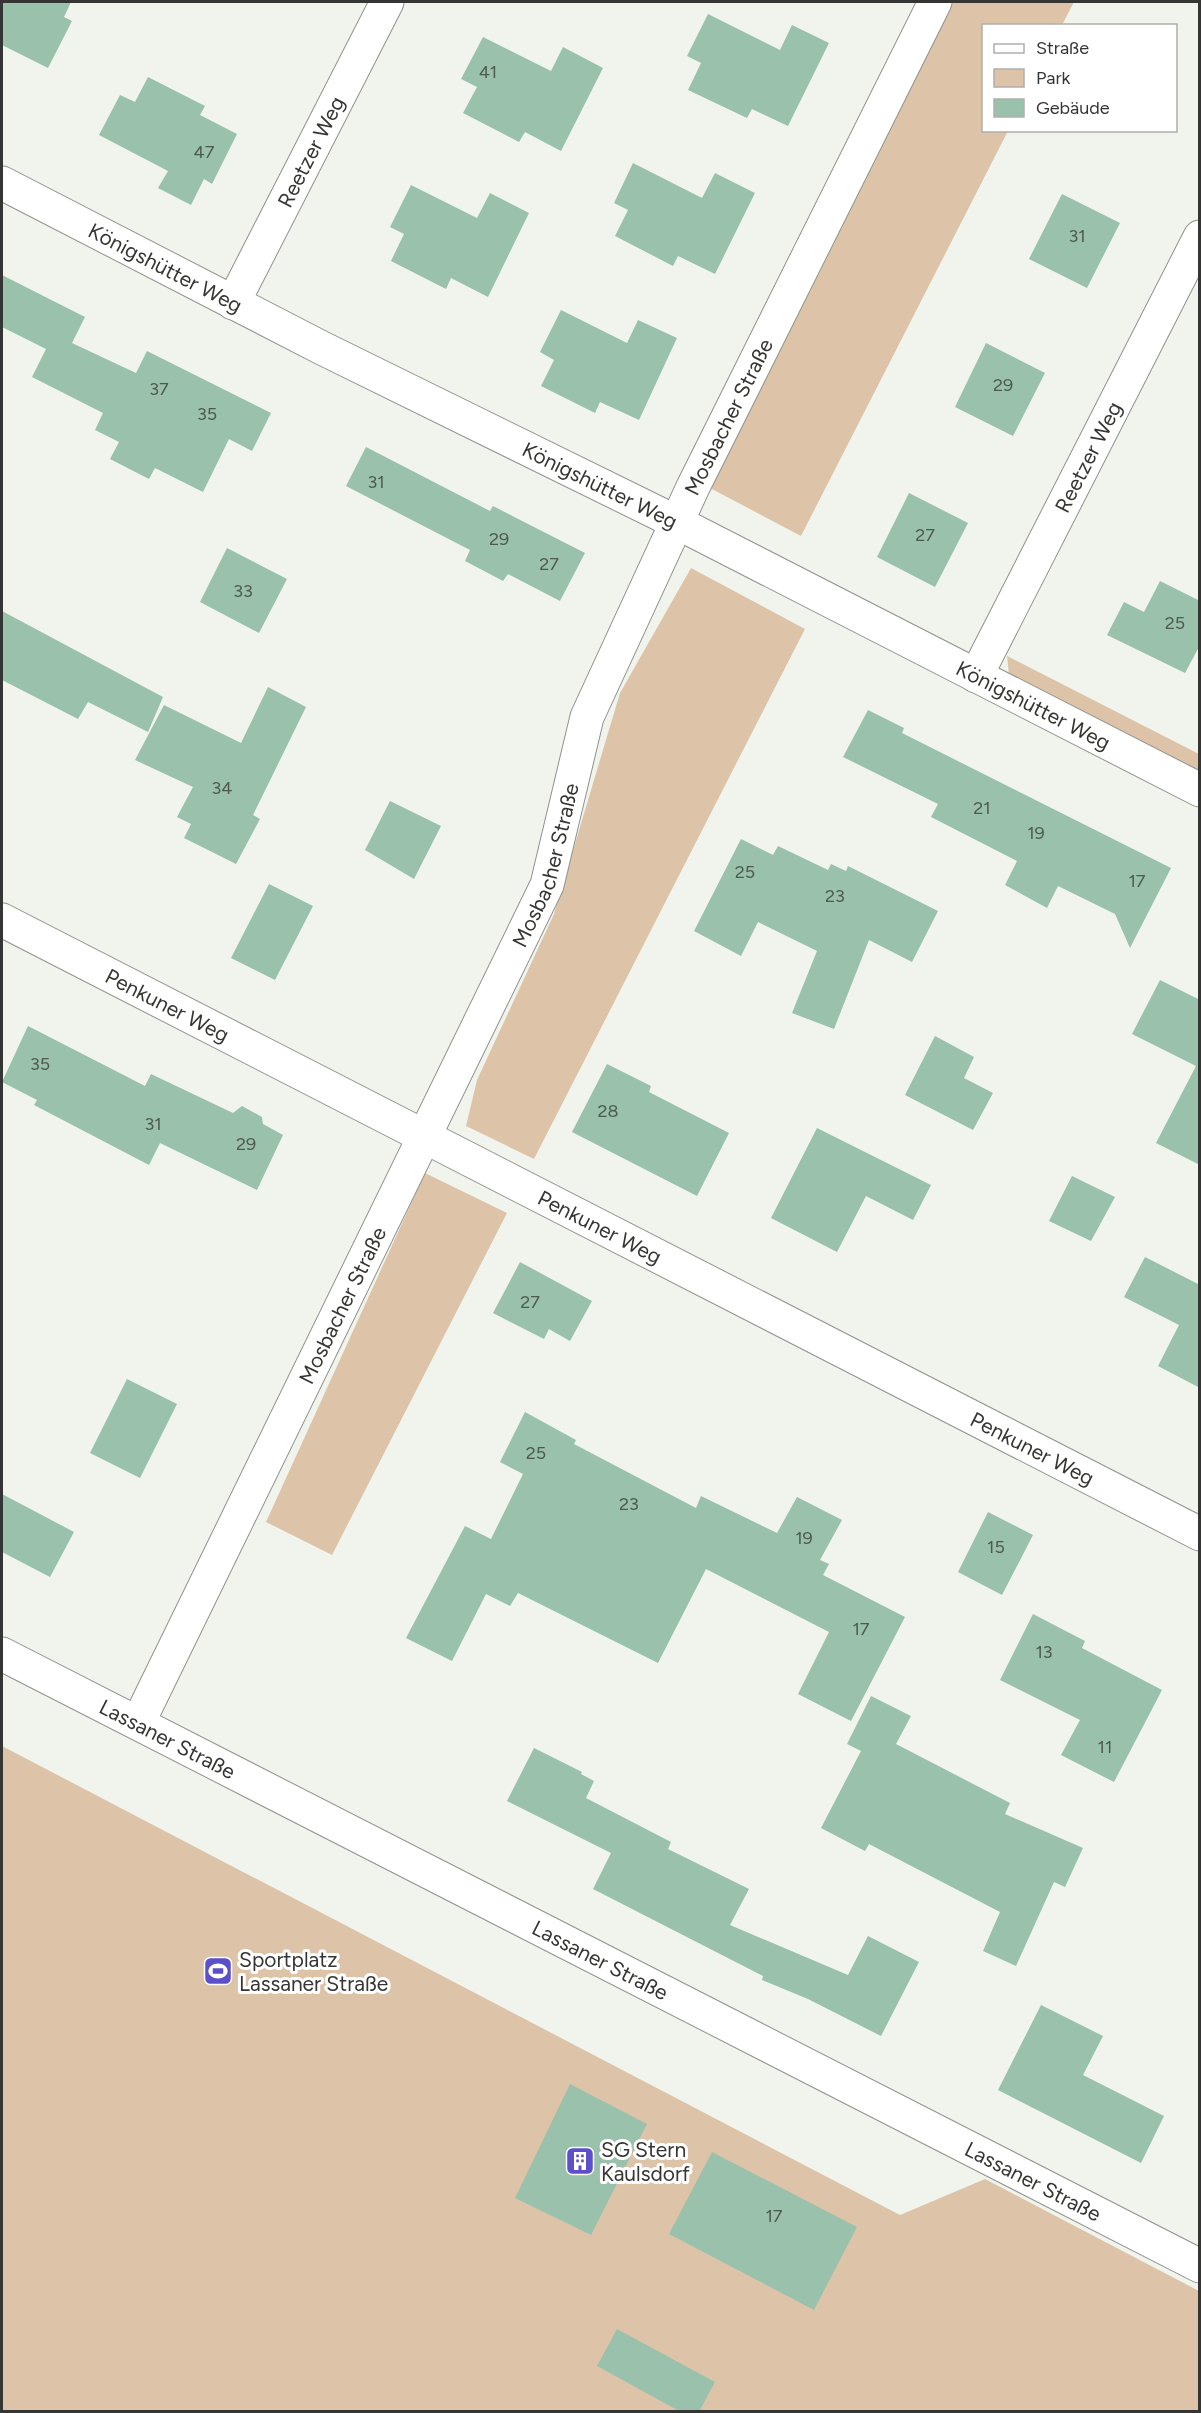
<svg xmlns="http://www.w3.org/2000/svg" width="1201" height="2413" font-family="Figtree,sans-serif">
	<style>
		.green { fill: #ddc4a9 }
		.building { fill: #99c1ab }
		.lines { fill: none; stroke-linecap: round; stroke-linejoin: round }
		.street-casing { stroke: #90938d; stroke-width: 35 }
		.street { stroke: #fff; stroke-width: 33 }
		.labels { text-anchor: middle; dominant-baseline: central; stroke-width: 6; stroke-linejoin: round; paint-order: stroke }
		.number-label { font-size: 18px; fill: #4e5951 }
		.street-label { font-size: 21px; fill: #353633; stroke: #fff }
		.poi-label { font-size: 21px; fill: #353633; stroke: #fff; text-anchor: start }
	</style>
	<rect width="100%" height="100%" fill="#f0f4ed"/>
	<!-- green -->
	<path class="green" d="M 949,2 L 1074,2 L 1062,25 L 984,26 L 984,130 L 1008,131 L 801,536 L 710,488 Z
		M 691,568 L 805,629 L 534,1159 L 466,1126 L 477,1080 L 554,914 L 620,693 Z
		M 1007,656 L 1199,754 L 1199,773 L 1009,675 Z
		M 425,1173 L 507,1213 L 332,1555 L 266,1522 Z
		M 2,1746 L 900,2215 L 985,2179 L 1199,2291 L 1199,2411 L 2,2411 Z"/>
	<!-- building -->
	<path class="building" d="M 2,2 L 71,2 L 64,17 L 72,21 L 48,68 L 2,45 Z
		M 708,14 L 780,50 L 792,25 L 829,43 L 788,126 L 752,109 L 747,118 L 688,90 L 701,63 L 687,56 Z
		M 483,37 L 551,71 L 563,47 L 603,68 L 561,151 L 525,132 L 519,142 L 463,113 L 477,87 L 461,79 Z
		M 148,77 L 205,106 L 200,115 L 237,134 L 212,184 L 204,179 L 191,205 L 158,188 L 168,171 L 99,135 L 120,95 L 135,102 Z
		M 633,163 L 702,198 L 715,173 L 755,193 L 715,274 L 678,256 L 673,266 L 615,236 L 628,210 L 614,203 Z
		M 411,185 L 477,218 L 490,193 L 529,213 L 488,297 L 451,278 L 446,289 L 391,261 L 404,234 L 390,227 Z
		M 1062,194 L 1120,223 L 1087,288 L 1029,259 Z
		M 2,275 L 85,317 L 72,343 L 136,373 L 147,351 L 271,413 L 252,451 L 229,439 L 203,492 L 155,468 L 149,479 L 110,459 L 119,442 L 95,430 L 103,413 L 32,377 L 46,349 L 2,327 Z
		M 561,310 L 627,343 L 638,320 L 677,338 L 639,420 L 600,402 L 595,413 L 541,386 L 554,360 L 540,352 Z
		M 986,343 L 1045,373 L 1013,436 L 955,407 Z
		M 366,447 L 490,511 L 493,506 L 585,553 L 560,601 L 508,574 L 503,581 L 465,561 L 470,550 L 346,486 Z
		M 909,493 L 968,523 L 935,587 L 877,557 Z
		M 227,548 L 287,579 L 259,633 L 200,602 Z
		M 1160,581 L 1200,601 L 1200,645 L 1185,673 L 1107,635 L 1124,602 L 1144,612 Z
		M 2,611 L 163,697 L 148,732 L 88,702 L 78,719 L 2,680 Z
		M 268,687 L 306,707 L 253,815 L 260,819 L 236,864 L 184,838 L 191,824 L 177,817 L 193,787 L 135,760 L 164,705 L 241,743 Z
		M 868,710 L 904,728 L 902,733 L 1171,868 L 1130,948 L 1115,914 L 1058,886 L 1047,908 L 1005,885 L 1017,861 L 931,817 L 938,804 L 843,757 Z
		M 390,801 L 441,826 L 414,879 L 365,850 Z
		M 741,839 L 773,855 L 778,846 L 828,870 L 831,864 L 846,871 L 848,866 L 938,911 L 912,962 L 869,940 L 834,1029 L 792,1013 L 817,951 L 758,922 L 741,956 L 694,931 Z
		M 269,884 L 313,906 L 275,980 L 231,958 Z
		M 1160,980 L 1200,1000 L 1200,1165 L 1156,1143 L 1196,1066 L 1132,1034 Z
		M 28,1026 L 145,1086 L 151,1074 L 233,1113 L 242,1106 L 262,1117 L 263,1124 L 283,1135 L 257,1190 L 160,1143 L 149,1165 L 34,1105 L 37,1100 L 2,1082 Z
		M 935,1036 L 974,1057 L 964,1078 L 993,1093 L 973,1130 L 905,1095 Z
		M 607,1064 L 651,1086 L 649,1092 L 729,1133 L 697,1196 L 572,1132 Z
		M 817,1128 L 931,1185 L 913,1220 L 866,1196 L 837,1252 L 771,1218 Z
		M 1072,1176 L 1115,1197 L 1091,1241 L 1049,1221 Z
		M 1145,1257 L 1200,1285 L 1200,1388 L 1158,1366 L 1179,1325 L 1124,1297 Z
		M 520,1262 L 592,1301 L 570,1341 L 549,1329 L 544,1339 L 493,1313 Z
		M 127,1379 L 177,1404 L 140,1478 L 90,1453 Z
		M 525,1412 L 576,1440 L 574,1444 L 696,1508 L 701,1496 L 777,1533 L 797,1497 L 842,1520 L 820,1560 L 829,1564 L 823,1575 L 905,1617 L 851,1721 L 798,1694 L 829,1632 L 706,1569 L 658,1663 L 518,1593 L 510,1606 L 486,1594 L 452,1661 L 406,1638 L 465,1526 L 491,1539 L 523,1474 L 500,1462 Z
		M 2,1494 L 74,1532 L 50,1577 L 2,1552 Z
		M 988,1512 L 1033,1535 L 1002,1595 L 958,1572 Z
		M 1033,1614 L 1085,1641 L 1082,1648 L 1162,1690 L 1114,1782 L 1061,1755 L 1080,1720 L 1000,1680 Z
		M 871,1696 L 911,1716 L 896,1744 L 1010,1803 L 1005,1814 L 1083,1848 L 1065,1887 L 1054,1882 L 1016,1966 L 983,1951 L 1000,1912 L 869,1844 L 865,1851 L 821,1828 L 861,1751 L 847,1744 Z
		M 534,1748 L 582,1772 L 581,1774 L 594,1781 L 586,1798 L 671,1842 L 668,1849 L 749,1889 L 730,1925 L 848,1975 L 868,1936 L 919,1962 L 881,2036 L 808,1999 L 762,1980 L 763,1976 L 593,1889 L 611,1853 L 507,1801 Z
		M 1041,2005 L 1103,2036 L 1083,2075 L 1164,2116 L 1141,2163 L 998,2090 Z
		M 570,2084 L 647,2124 L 591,2235 L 515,2198 Z
		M 712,2152 L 857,2227 L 814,2310 L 669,2234 Z
		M 617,2329 L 715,2382 L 699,2412 L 681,2412 L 597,2366 Z"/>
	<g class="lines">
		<!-- street casing -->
		<g class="street-casing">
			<g id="street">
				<path id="s1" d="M 2,183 L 322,348 L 678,523 L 1200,790"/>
				<path id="s2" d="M 233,303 L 387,2"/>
				<path id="s3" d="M 976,676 L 1200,237"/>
				<path id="s4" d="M 2,920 L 1200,1534"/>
				<path id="s5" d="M 2,1654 L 1200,2266"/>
				<path id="s6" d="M 138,1723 L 547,885 L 587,717 L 693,487 L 935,2"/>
			</g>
		</g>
		<!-- street -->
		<use href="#street" class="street"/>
	</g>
	<!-- icons -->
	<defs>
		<g id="stadium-square" transform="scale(1.5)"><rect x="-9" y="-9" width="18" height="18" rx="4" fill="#5b50c9" stroke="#fff"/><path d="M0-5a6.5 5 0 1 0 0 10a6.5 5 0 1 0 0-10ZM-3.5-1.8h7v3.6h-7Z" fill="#fff"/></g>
		<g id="building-square" transform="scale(1.5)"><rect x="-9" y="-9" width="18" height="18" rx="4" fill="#5b50c9" stroke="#fff"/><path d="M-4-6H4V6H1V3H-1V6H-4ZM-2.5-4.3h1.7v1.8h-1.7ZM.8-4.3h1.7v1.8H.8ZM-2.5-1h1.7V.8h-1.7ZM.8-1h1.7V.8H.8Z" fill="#fff"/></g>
	</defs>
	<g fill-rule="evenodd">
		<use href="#stadium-square" x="218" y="1971"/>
		<use href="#building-square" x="580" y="2161"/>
	</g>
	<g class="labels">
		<!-- number labels -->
		<g class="number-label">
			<text x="488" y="72">41</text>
			<text x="204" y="152">47</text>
			<text x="1077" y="236">31</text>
			<text x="1003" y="385">29</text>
			<text x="159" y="389">37</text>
			<text x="207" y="414">35</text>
			<text x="376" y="482">31</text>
			<text x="925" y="535">27</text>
			<text x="499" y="539">29</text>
			<text x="549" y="564">27</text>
			<text x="243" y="591">33</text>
			<text x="1175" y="623">25</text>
			<text x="222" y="788">34</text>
			<text x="982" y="808">21</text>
			<text x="1036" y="833">19</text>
			<text x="745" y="872">25</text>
			<text x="1137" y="881">17</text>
			<text x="835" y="896">23</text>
			<text x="40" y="1064">35</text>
			<text x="608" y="1111">28</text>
			<text x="153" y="1124">31</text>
			<text x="246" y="1144">29</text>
			<text x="530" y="1302">27</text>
			<text x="536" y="1453">25</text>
			<text x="629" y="1504">23</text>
			<text x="804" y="1538">19</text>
			<text x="996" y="1547">15</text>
			<text x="861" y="1629">17</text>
			<text x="1044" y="1652">13</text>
			<text x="1105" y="1747">11</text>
			<text x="774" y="2216">17</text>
		</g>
		<!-- street labels -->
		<g class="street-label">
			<text stroke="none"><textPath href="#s2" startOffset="170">Reetzer Weg</textPath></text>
			<text stroke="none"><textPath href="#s1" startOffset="184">Königshütter Weg</textPath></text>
			<text stroke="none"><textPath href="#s6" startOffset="1437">Mosbacher Straße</textPath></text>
			<text stroke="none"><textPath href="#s3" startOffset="246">Reetzer Weg</textPath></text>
			<text stroke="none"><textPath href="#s1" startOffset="670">Königshütter Weg</textPath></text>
			<text stroke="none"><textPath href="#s1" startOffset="1156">Königshütter Weg</textPath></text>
			<text stroke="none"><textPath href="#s6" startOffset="951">Mosbacher Straße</textPath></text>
			<text stroke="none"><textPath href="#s4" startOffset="186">Penkuner Weg</textPath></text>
			<text stroke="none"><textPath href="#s4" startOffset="672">Penkuner Weg</textPath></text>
			<text stroke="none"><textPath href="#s6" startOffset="465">Mosbacher Straße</textPath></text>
			<text stroke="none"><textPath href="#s4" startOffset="1158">Penkuner Weg</textPath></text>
			<text stroke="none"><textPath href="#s5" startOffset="186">Lassaner Straße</textPath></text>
			<text stroke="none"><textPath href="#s5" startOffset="672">Lassaner Straße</textPath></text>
			<text stroke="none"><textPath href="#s5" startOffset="1158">Lassaner Straße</textPath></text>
		</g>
		<!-- poi labels -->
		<g class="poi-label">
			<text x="239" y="1959">Sportplatz<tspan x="239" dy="24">Lassaner Straße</tspan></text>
			<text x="601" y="2149">SG Stern<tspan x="601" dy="24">Kaulsdorf</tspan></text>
		</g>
	</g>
	<!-- border -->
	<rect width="1201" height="2413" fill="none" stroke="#353633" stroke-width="6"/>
	<!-- legend -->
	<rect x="982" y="24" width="195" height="108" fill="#ffffff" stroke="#aeafad" stroke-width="1.5"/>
	<rect x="994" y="44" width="30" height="9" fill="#ffffff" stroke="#aeafad" stroke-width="1.5"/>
	<text x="1036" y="54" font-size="18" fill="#353633">Straße</text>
	<rect x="994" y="69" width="30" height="18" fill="#ddc4a9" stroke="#aeafad" stroke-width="1.5"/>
	<text x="1036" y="84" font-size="18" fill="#353633">Park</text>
	<rect x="994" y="99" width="30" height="18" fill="#99c1ab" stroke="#aeafad" stroke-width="1.5"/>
	<text x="1036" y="114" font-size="18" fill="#353633">Gebäude</text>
</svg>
